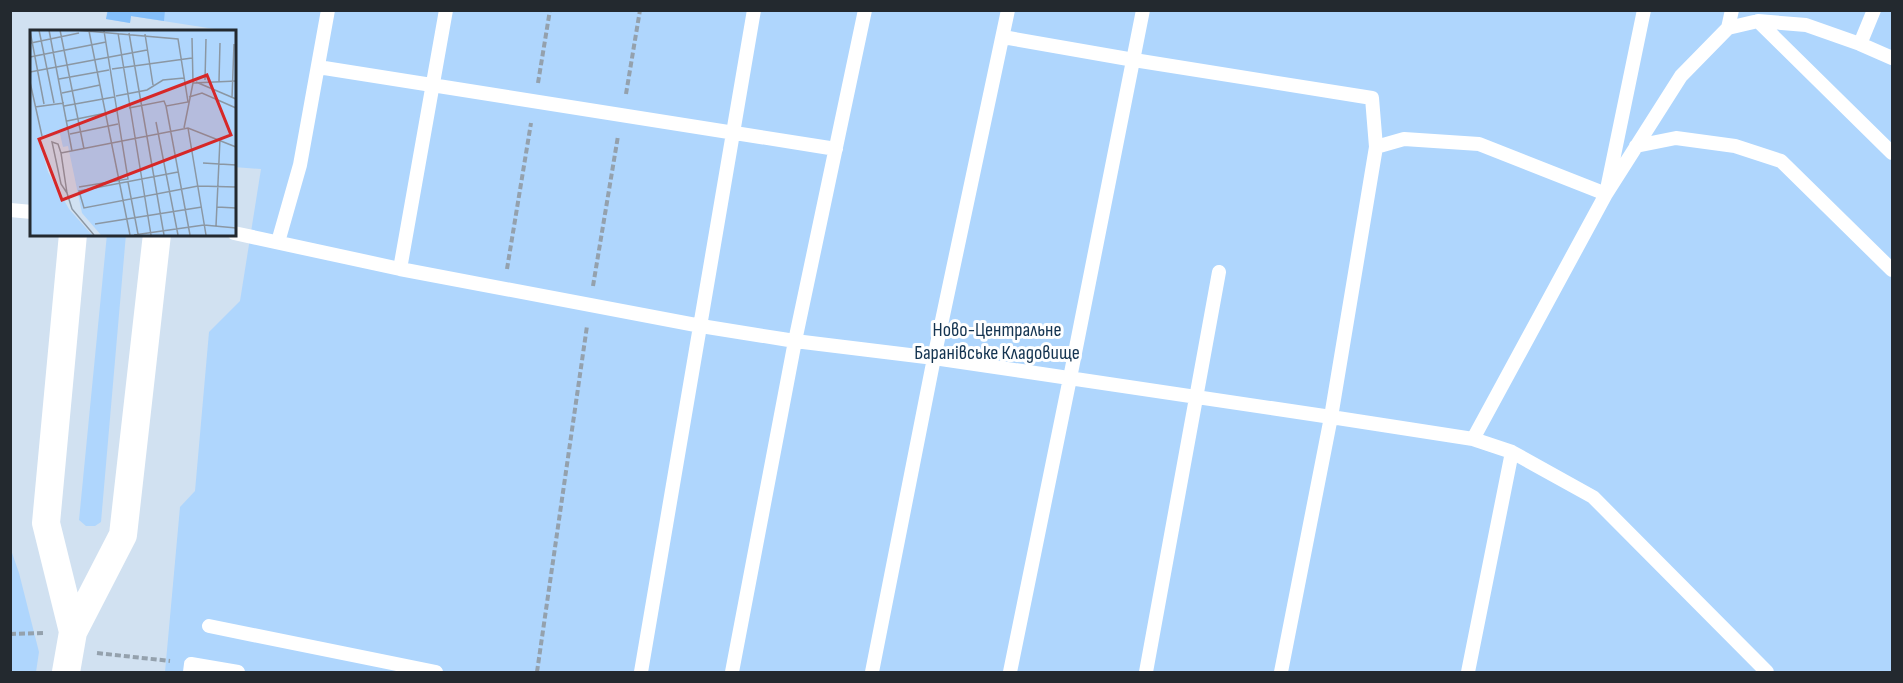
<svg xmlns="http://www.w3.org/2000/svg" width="1903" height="683" font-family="'Sofia Sans Condensed',sans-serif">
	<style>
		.green { fill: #afd6fd }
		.building { fill: #84bffa }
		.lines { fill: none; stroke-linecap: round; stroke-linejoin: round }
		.path { stroke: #94a1ad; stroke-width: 4; stroke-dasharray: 6 3; stroke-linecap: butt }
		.lane { stroke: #fff; stroke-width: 14 }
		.street { stroke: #fff; stroke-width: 28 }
		.labels { text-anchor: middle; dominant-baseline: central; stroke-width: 6; stroke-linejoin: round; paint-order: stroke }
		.park-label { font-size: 20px; fill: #143451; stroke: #fff }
		.inset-road { fill: none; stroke: #8b97a3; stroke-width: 1.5 }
		.view { fill: #d62828; fill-opacity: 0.15; stroke: #d62828; stroke-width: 3 }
		.inset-edge { fill: none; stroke: #23292f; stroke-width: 3 }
	</style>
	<rect width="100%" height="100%" fill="#d1e1f1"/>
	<!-- green -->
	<path class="green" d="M 102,11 L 1892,11 L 1892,672 L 165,672 L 180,507 L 195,491 L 209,332 L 240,301 L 261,169 L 234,167 L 234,32 L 131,16 L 130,23 L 106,19 L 107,12 Z
		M 107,234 L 126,234 L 101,522 L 95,526 L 86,526 L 79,520 Z
		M 10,547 L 19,573 L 39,652 L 36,672 L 11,672 Z"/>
	<!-- building -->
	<path class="building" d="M 108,10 L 165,10 L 164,21 L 131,16 L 130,23 L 106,19 Z"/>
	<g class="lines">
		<!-- path -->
		<path class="path" d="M 538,83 L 550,10
			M 626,94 L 640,10
			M 507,269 L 531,123
			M 593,286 L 618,136
			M 10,634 L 45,633
			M 97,653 L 170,661
			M 537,672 L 587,326"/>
		<!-- lane -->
		<path class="lane" d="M 1758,21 L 1892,153
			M 1728,28 L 1732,10
			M 1003,37 L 1134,60 L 1372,98 L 1376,147
			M 1860,44 L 1874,10
			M 318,67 L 836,149
			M 1636,146 L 1676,138 L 1735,146 L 1781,161 L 1892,270
			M 10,210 L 32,212
			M 234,233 L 400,269 L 701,326 L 795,341 L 934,358 L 1331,417 L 1473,439 L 1512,452 L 1593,497 L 1767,672
			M 278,242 L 300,165 L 328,10
			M 400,269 L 446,10
			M 1473,439 L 1606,194 L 1681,76 L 1728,28 L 1758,21 L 1806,25 L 1860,44 L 1892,58
			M 209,626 L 436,672
			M 190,672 L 191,664 L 238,672
			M 641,672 L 754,10
			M 732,672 L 795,341 L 865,10
			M 872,672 L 934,358 L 1008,10
			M 1010,672 L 1070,378 L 1143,10
			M 1146,672 L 1219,272
			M 1281,672 L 1331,417 L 1376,147 L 1404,139 L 1479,144 L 1606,194 L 1644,10
			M 1468,672 L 1512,452"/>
		<!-- street -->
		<path class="street" d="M 73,234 L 46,523 L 73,632 L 123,535 L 157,234
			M 66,672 L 73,632"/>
	</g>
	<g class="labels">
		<!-- park labels -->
		<g class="park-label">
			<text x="997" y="330">Ново-Центральне<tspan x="997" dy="23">Баранівське Кладовище</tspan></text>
		</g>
	</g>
	<!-- overview -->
	<g transform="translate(30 30)">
		<rect width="206" height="206" fill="#d1e1f1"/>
		<path d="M 0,0 L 205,0 L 205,205 L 71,205 L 52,183 L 38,116 L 33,117 L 30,104 L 9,109 L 18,142 L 39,179 L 62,205 L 0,205 Z" fill="#afd6fd"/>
		<path class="inset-road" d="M 9,0 L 24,73M 19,0 L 42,121M 30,0 L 54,119M 45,0 L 148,9 L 158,72 L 136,76 L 160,205M 0,1 L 14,74M 59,1 L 100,205M 88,3 L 121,205M 99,3 L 134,205M 115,4 L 123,55M 162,8 L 163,53M 1,13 L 49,3M 0,27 L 76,12M 82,39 L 162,28M 0,42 L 117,20M 29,49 L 79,40M 175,50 L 176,9M 189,51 L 190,13M 0,52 L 12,106M 166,52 L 206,69M 32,63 L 70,55M 86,66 L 117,60 L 133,50 L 154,48M 159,67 L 172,63 L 206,78M 202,68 L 204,14M 34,76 L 84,67M 5,77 L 34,73M 99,78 L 134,71 L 136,76M 37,91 L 86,81M 126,92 L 148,205M 154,98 L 163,53 L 206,51M 158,98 L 176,205M 40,104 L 88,94M 22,112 L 28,114 L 31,123 L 37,163 L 31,154 ZM 31,123 L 158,98 L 206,117M 173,133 L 206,135M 148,142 L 49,161 L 54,178 L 168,156 L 206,157M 98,152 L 108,204M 49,157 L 98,149 L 74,1M 37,163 L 42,179 L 64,205M 187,177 L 206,178M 65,194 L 172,177M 186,196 L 190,109M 104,205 L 174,195 L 206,198"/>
		<path class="view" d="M 177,45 L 201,105 L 32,170 L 9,109 Z"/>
		<rect width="206" height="206" class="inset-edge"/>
	</g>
	<!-- border -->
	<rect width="1903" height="683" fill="none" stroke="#23292f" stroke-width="24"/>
</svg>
